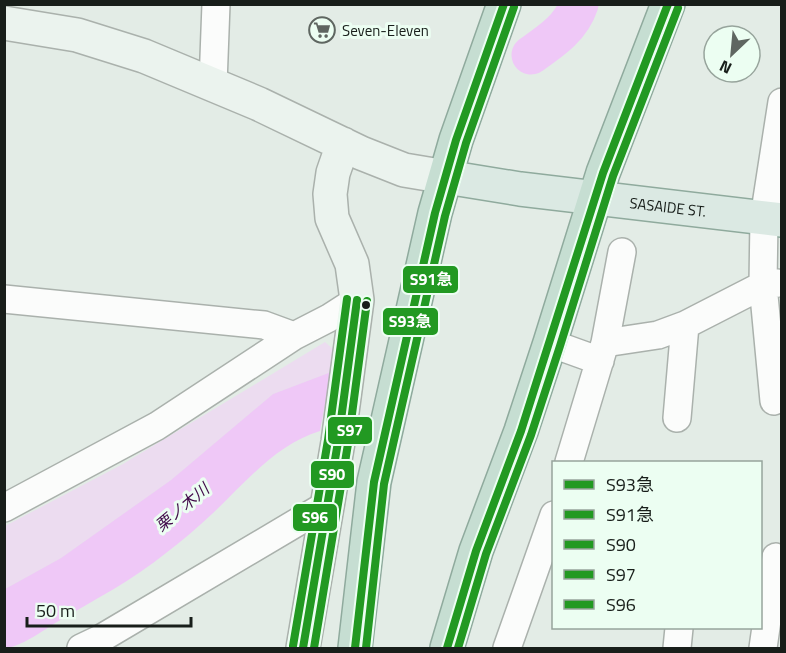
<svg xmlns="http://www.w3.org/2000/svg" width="786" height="653" font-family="'Titillium Web','Noto Sans JP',sans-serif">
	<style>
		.green { fill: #ecdcf0 }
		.water { fill: #efc8f7 }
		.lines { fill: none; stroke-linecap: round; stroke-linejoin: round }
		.river { stroke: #efc8f7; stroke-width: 39 }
		.street-casing { stroke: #aab1ac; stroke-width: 30 }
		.secondary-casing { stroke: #aab1ac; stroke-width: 36 }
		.primary-casing { stroke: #8faa9d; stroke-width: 36 }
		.highway-casing { stroke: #8faa9d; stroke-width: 36 }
		.street { stroke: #fbfcfb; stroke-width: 27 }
		.secondary { stroke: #ebf3ee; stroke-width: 33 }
		.primary { stroke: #dbe9e3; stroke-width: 33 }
		.highway { stroke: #c6ded2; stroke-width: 33 }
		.bus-1-casing { stroke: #ecfef2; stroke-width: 12 }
		.bus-2-casing { stroke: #ecfef2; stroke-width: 12 }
		.bus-3-casing { stroke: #ecfef2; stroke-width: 12 }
		.bus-4-casing { stroke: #ecfef2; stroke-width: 12 }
		.bus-5-casing { stroke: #ecfef2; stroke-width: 12 }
		.bus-1 { stroke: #292; stroke-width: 8 }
		.bus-2 { stroke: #292; stroke-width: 8 }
		.bus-3 { stroke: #292; stroke-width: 8 }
		.bus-4 { stroke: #292; stroke-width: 8 }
		.bus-5 { stroke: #292; stroke-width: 8 }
		.bus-dot { fill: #181e1a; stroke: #ecfef2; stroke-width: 2 }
		.labels { text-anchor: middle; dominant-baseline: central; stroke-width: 6; stroke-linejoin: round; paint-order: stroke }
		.poi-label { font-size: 15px; fill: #181e1a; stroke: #ecfef2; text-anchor: start }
		.street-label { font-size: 15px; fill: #181e1a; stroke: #ecfef2 }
		.water-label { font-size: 16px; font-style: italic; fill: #410b4a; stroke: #ecfef2 }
		.line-badge { stroke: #ecfef2; stroke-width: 2 }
		.badge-label { font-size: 16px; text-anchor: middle; font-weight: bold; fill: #fff }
	</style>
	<rect width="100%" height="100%" fill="#e3ece6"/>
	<!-- green -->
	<path class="green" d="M 325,342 L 334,350 L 331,372 L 273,394 L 171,480 L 61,558 L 5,589 L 5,526 L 123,464 Z"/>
	<!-- water -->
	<path class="water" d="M 331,372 L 320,431 C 276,444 244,484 212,514 C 197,528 182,541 166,553 C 133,580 94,600 57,622 C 44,630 19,648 5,648 L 5,589 L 61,558 L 171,480 L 273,394 Z"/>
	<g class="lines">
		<!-- river -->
		<path class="river" d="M 531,55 C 551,41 571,28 579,4"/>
		<!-- street casing -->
		<g class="street-casing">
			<path id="street" d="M 213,84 L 216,4
				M 4,299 L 264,325 L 294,336
				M 550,343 L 600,361
				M 605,343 L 658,335 L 685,325 L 763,285 L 764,218 L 782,102
				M 774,401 L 763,285 L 778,283
				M 677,418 L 685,325
				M 569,462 L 605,343 L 622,252
				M 4,508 L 157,426 L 294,336 L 329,318 L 357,300
				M 81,648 L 100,639 L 328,504
				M 507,648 L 554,515
				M 677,648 L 679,628
				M 763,648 L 776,557"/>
		</g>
		<!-- secondary casing -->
		<g class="secondary-casing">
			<path id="secondary" d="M 4,23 L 77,35 L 144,56 L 259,104 L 361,153 L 404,170 L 446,177
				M 303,648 L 338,442 L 357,300 L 352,264 L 332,218 L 330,194 L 333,173 L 343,144"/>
		</g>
		<!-- primary casing -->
		<g class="primary-casing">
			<g id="primary">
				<path id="s1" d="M 446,177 L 520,189 L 782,220"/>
			</g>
		</g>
		<!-- highway casing -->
		<g class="highway-casing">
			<path id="highway" d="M 355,648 L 374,482 L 435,213 L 456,140 L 504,4
				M 447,648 L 476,551 L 521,431 L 550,343 L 603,173 L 668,4"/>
		</g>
		<!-- street -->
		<use href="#street" class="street"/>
		<!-- secondary -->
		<use href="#secondary" class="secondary"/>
		<!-- primary -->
		<use href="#primary" class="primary"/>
		<!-- highway -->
		<use href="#highway" class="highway"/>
		<!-- bus-1 casing -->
		<g class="bus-1-casing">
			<path id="bus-1" d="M 355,648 L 374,482 L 435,213 L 456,140 L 504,4
				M 447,648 L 476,551 L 521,431 L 603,173 L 668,4"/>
		</g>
		<!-- bus-2 casing -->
		<g class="bus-2-casing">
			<path id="bus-2" d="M 366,648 L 384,484 L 445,216 L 466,143 L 514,7
				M 458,648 L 486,554 L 531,435 L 560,346 L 613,176 L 678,8"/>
		</g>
		<!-- bus-3 casing -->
		<g class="bus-3-casing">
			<path id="bus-3" d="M 303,648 L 338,442 L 357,300"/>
		</g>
		<!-- bus-4 casing -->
		<g class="bus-4-casing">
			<path id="bus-4" d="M 314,648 L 348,444 L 367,301"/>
		</g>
		<!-- bus-5 casing -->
		<g class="bus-5-casing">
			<path id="bus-5" d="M 293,646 L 328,440 L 347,299"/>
		</g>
		<!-- bus-1 -->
		<use href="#bus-1" class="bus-1"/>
		<!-- bus-2 -->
		<use href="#bus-2" class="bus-2"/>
		<!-- bus-3 -->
		<use href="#bus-3" class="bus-3"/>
		<!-- bus-4 -->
		<use href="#bus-4" class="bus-4"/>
		<!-- bus-5 -->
		<use href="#bus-5" class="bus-5"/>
	</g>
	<!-- icons -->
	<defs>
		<g id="supermarket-ring" transform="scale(1.35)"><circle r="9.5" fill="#ecfef2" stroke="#5f6661" stroke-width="1.5"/><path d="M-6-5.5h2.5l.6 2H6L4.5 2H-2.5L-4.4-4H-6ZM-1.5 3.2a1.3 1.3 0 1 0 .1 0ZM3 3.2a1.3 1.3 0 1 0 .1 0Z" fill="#5f6661"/></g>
	</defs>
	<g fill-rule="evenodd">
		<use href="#supermarket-ring" x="322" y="30"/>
	</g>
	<!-- markers -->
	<circle class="bus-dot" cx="366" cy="305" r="5"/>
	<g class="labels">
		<!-- poi labels -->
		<g class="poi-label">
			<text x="342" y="30">Seven-Eleven</text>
		</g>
		<!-- street labels -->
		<g class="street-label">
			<text stroke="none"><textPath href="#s1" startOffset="224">SASAIDE ST.</textPath></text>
		</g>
		<!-- water labels -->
		<g class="water-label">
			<text transform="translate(182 507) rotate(-40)">栗ノ木川</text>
		</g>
	</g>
	<g class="line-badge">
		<rect x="402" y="265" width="57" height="29" rx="6" fill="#292"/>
		<rect x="382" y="307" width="57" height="29" rx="6" fill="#292"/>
		<rect x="327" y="416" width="46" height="29" rx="6" fill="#292"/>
		<rect x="310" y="460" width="45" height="29" rx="6" fill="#292"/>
		<rect x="292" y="503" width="46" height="29" rx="6" fill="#292"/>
	</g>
	<g class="badge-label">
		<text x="431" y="285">S91急</text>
		<text x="410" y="327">S93急</text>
		<text x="350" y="436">S97</text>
		<text x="332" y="480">S90</text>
		<text x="315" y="523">S96</text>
	</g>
	<!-- border -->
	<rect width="786" height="653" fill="none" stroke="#181e1a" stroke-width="12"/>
	<!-- legend -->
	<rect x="552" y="461" width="210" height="168" fill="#ecfef2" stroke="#97a49c" stroke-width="1.5"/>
	<rect x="564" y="480" width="30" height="9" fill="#229922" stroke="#97a49c" stroke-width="1.5"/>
	<text x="606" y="491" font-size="18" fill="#181e1a">S93急</text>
	<rect x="564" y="510" width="30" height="9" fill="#229922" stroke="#97a49c" stroke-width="1.5"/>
	<text x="606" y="521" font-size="18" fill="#181e1a">S91急</text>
	<rect x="564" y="540" width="30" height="9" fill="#229922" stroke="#97a49c" stroke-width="1.5"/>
	<text x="606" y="551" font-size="18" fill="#181e1a">S90</text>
	<rect x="564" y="570" width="30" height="9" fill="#229922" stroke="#97a49c" stroke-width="1.5"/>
	<text x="606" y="581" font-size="18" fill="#181e1a">S97</text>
	<rect x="564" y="600" width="30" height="9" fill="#229922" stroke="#97a49c" stroke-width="1.5"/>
	<text x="606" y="611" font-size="18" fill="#181e1a">S96</text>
	<!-- north arrow -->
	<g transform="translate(732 54) rotate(206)"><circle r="28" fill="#ecfef2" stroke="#97a49c" stroke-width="1.5"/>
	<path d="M0-4.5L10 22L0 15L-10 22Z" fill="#5f6661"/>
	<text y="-9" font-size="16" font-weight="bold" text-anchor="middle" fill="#181e1a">N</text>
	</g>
	<!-- scale -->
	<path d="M27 617v9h164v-9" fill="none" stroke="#181e1a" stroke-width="3"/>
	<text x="36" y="617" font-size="18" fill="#181e1a" stroke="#ecfef2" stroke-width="4.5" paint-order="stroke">50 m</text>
</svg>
